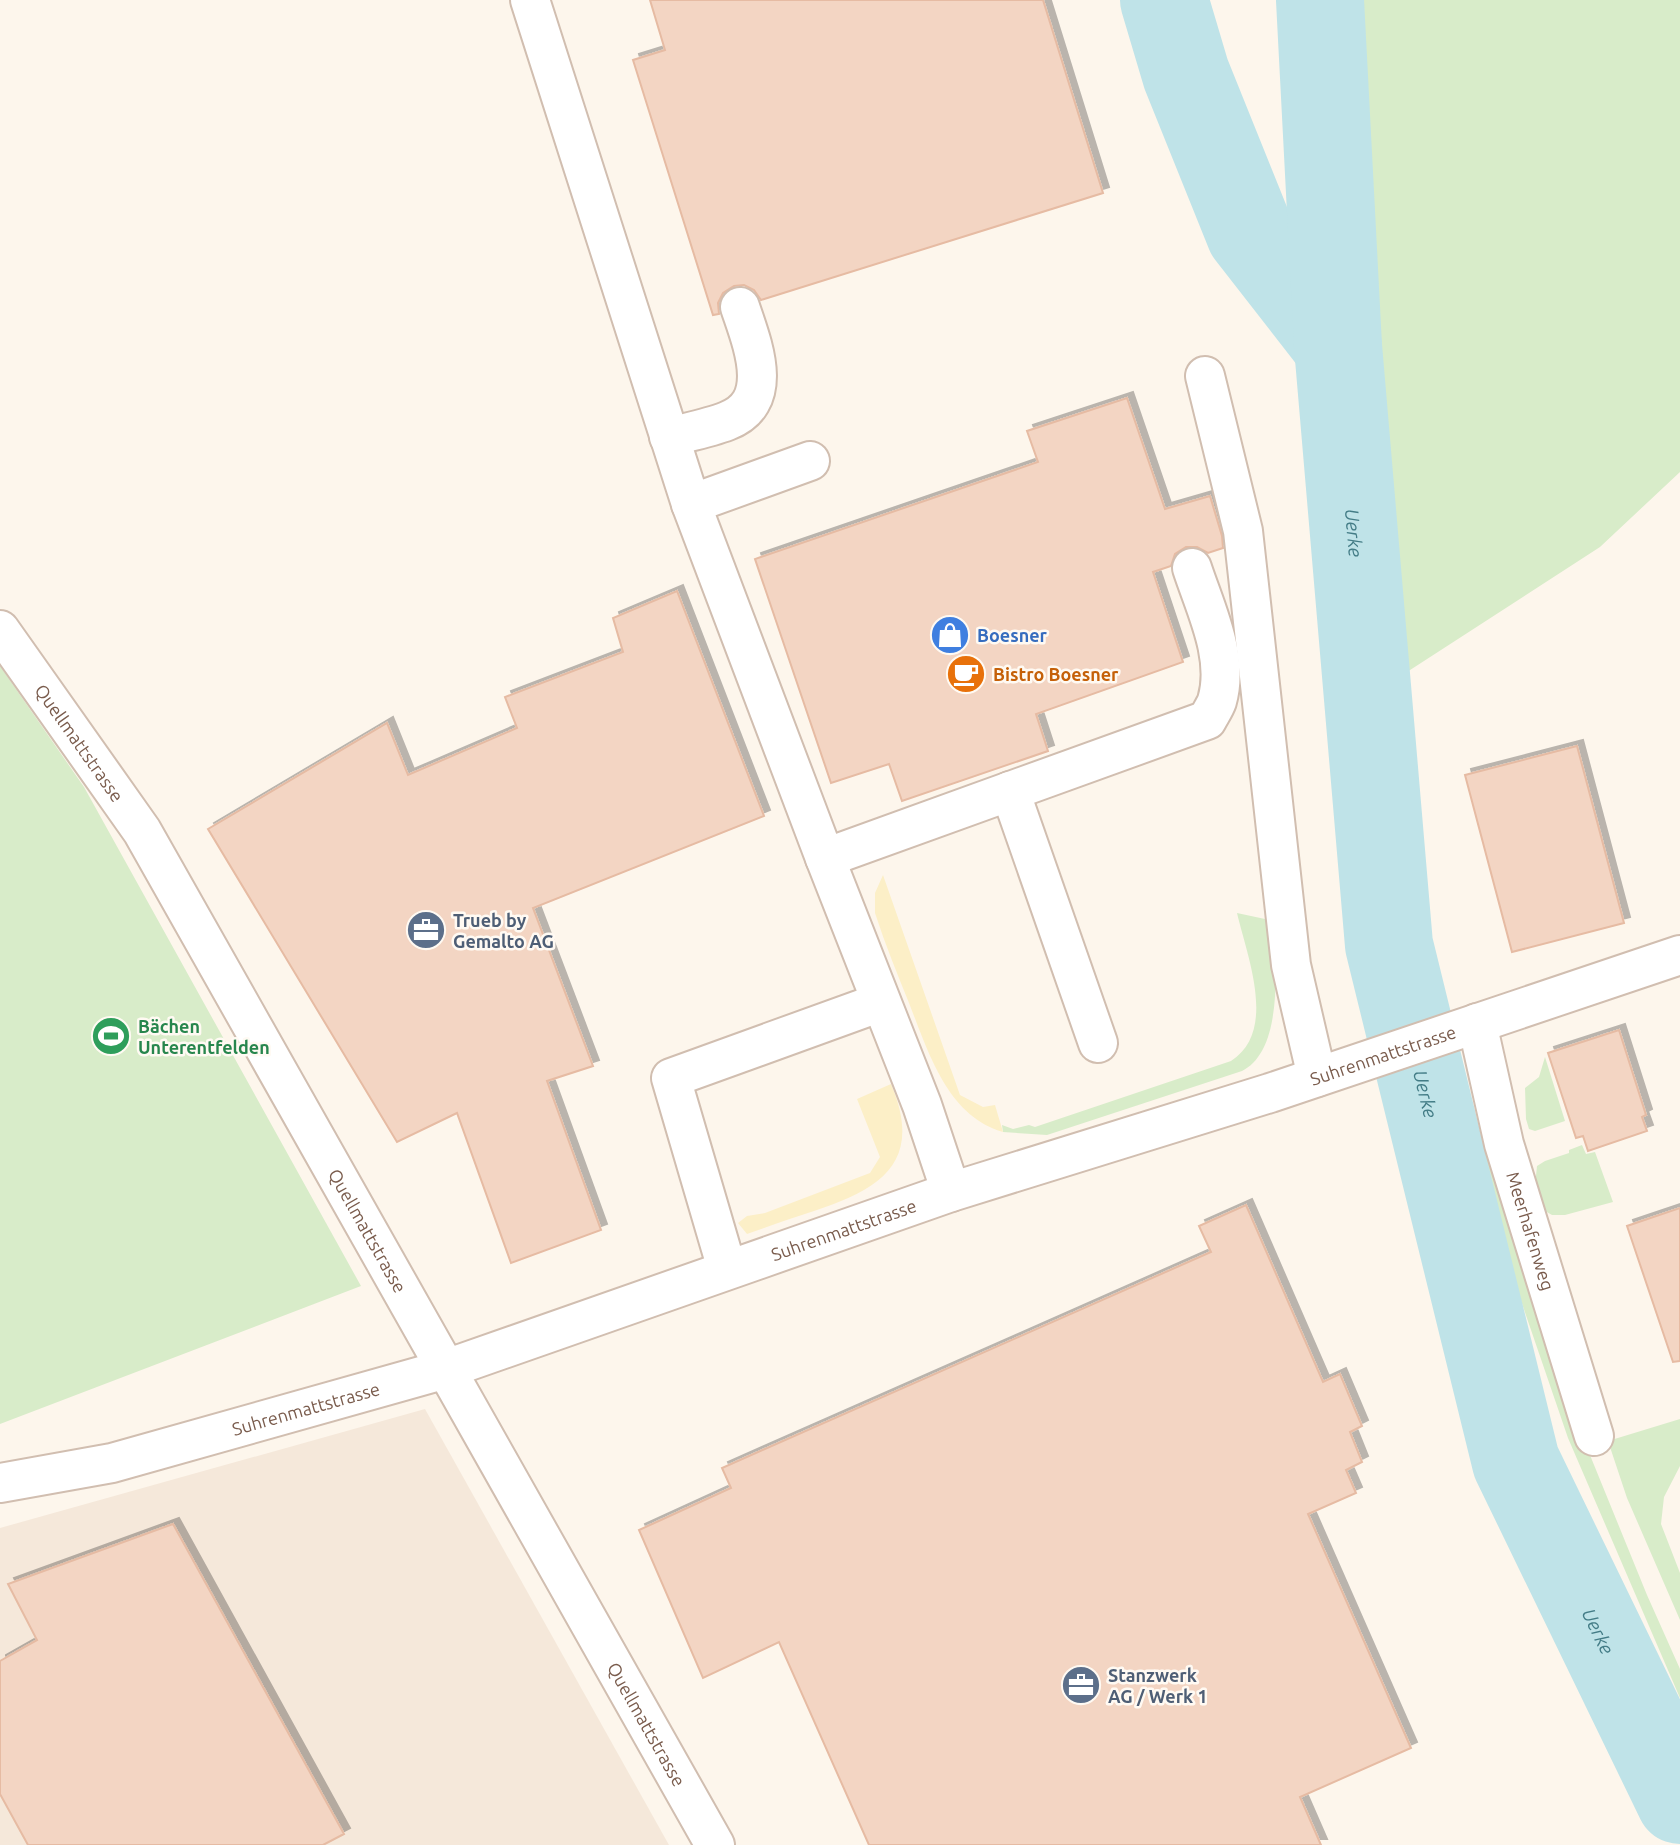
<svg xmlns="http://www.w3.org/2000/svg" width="1680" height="1845" font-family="Ubuntu,sans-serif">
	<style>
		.residential { fill: #f5e8da }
		.green { fill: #d8ecc9 }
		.sand { fill: #fcefc7 }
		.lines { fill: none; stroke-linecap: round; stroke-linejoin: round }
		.river { stroke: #bfe3e8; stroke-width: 88 }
		.building { fill: #f3d5c3; stroke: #e6bba3; stroke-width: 2; filter: url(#shadow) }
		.minor-casing { stroke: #d1beb0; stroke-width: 42 }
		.minor { stroke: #fff; stroke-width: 38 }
		.labels { text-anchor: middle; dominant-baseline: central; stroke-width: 5; stroke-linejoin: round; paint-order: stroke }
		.shop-label { font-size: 18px; font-weight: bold; fill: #366cbe; stroke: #fffaf3; text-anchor: start }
		.food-label { font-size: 18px; font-weight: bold; fill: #c56008; stroke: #fffaf3; text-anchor: start }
		.street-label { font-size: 18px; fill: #7a5c4d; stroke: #fffaf3 }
		.service-label { font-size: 18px; font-weight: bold; fill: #4e5e75; stroke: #fffaf3; text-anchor: start }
		.leisure-label { font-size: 18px; font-weight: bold; fill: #27864d; stroke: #fffaf3; text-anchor: start }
		.water-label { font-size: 19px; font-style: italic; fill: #437c86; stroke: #fffaf3 }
	</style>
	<defs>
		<filter id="shadow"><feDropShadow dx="6" dy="-6" stdDeviation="0" flood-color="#0004"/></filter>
	</defs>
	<rect width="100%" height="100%" fill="#fdf6ec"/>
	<!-- residential -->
	<path class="residential" d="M 425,1409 L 669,1845 L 0,1845 L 0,1528 Z"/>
	<!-- green -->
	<path class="green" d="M 1351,0 L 1680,0 L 1680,472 L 1600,547 L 1390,683 Z
		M 0,666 L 84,787 L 361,1286 L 0,1424 Z
		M 1237,913 L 1274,921 C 1275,962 1285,1049 1242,1071 L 1047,1135 L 1003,1132 L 1002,1125 L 1013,1129 L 1029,1125 L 1035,1127 L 1231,1061 C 1278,1031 1247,956 1237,913 Z
		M 1545,1057 L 1565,1121 L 1535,1131 L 1529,1129 L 1526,1119 L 1525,1088 L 1539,1077 Z
		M 1464,1134 L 1484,1145 L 1528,1289 L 1581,1433 L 1647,1595 L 1680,1669 L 1680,1698 L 1568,1438 Z
		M 1582,1145 L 1586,1154 L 1595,1152 L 1613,1202 L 1565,1215 L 1552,1215 L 1545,1211 L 1535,1186 L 1537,1166 L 1545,1161 L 1569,1153 L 1569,1150 Z
		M 1680,1419 L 1680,1466 L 1664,1497 L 1661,1524 L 1680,1573 L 1680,1620 L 1627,1498 L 1608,1441 Z"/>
	<!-- sand -->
	<path class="sand" d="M 883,875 L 960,1095 L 983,1107 L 995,1105 L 1003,1132 C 947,1116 928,1051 909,1003 C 897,973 885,944 875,913 L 875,893 Z
		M 891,1084 C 924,1162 881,1189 814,1211 C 792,1218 770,1226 747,1234 L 738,1223 L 747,1216 L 765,1213 L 870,1173 L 880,1157 L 857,1099 Z"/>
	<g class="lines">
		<!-- river -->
		<g class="river">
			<path d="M 1164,0 L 1186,74 L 1250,233 L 1338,346"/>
			<path id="s1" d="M 1320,0 L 1338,346 L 1389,945 L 1516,1462 L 1680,1800"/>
		</g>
	</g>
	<!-- building -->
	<path class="building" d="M 650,0 L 1043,0 L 1103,193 L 761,300 L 754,290 L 744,285 L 734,286 L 723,293 L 718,303 L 719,314 L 713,315 L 633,60 L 665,50 Z
		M 1127,398 L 1165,509 L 1210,496 L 1222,536 L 1223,548 L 1208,553 L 1197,547 L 1186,547 L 1175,554 L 1171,566 L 1153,572 L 1183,662 L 1036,714 L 1048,751 L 902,801 L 889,764 L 831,783 L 755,559 L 1038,462 L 1027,431 Z
		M 677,591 L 764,816 L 533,908 L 593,1066 L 547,1081 L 601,1230 L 511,1263 L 457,1113 L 397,1142 L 208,829 L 387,723 L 408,775 L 517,728 L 505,697 L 623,652 L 613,618 Z
		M 1577,746 L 1624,923 L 1512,952 L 1465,775 Z
		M 1619,1030 L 1646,1115 L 1642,1117 L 1647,1131 L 1588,1151 L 1583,1136 L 1576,1138 L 1548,1053 Z
		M 1246,1205 L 1323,1382 L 1340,1374 L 1362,1426 L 1350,1432 L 1362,1462 L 1346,1470 L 1356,1493 L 1308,1514 L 1411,1748 L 1300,1797 L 1321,1845 L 869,1845 L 779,1642 L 703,1678 L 639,1530 L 731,1488 L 722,1468 L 1211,1252 L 1199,1226 Z
		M 1680,1208 L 1680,1361 L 1673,1362 L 1627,1226 Z
		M 173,1524 L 344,1834 L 323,1845 L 28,1845 L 0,1794 L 0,1661 L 37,1640 L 8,1584 Z"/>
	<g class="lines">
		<!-- minor casing -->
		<g class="minor-casing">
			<g id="minor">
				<path d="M 530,0 L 691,504 L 825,858 L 922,1105 L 951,1192"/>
				<path d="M 1205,376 L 1243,531 L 1291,965 L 1317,1077"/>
				<path d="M 669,437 C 688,432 709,428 727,421 C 777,402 752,343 740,307"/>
				<path d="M 691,504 L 810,461"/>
				<path id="s2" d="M 0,630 L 142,831 L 715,1845"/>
				<path d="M 1010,791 L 1098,1043"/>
				<path d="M 825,858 L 1207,720 C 1210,714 1215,707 1217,701 C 1230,657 1205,608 1192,568"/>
				<path id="s3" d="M 1477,1023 L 1504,1144 L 1594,1436"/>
				<path d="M 727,1269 L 671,1078 L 881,1002"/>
				<path id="s4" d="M 0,1483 L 112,1463 L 446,1369 L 951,1192 L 1270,1093 L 1680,955"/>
			</g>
		</g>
		<!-- minor -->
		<use href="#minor" class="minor"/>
	</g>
	<!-- icons -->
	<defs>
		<g id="shop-disc" transform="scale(2.0125)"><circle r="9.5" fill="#3f7fe0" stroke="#fffaf3"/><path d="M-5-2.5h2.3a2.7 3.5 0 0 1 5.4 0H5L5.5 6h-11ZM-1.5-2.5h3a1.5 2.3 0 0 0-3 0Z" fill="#fff"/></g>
		<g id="cafe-disc" transform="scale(2.0125)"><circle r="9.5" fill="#e8710a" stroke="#fffaf3"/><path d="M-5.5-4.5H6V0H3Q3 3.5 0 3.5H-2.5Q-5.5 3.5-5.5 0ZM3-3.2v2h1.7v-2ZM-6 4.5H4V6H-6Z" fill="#fff"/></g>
		<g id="office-disc" transform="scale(2.0125)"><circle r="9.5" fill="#5c6f8a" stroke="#fffaf3"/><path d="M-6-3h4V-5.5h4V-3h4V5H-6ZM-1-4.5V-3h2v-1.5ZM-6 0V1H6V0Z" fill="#fff"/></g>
		<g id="stadium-disc" transform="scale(2.0125)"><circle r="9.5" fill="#2e9e5b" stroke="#fffaf3"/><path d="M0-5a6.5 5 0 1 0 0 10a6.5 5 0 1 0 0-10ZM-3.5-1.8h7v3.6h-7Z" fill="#fff"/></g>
	</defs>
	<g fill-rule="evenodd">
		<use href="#shop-disc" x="950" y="635"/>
		<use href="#cafe-disc" x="966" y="674"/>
		<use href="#office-disc" x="426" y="930"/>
		<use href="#stadium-disc" x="111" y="1036"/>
		<use href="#office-disc" x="1081" y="1685"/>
	</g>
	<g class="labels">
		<!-- shop labels -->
		<g class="shop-label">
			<text x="977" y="635">Boesner</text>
		</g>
		<!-- food labels -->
		<g class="food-label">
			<text x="993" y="674">Bistro Boesner</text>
		</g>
		<!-- street labels -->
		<g class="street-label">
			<text stroke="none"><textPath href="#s2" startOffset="138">Quellmattstrasse</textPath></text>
			<text stroke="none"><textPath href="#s4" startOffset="1449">Suhrenmattstrasse</textPath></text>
			<text stroke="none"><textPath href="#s4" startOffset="882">Suhrenmattstrasse</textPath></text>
			<text stroke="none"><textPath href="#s2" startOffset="705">Quellmattstrasse</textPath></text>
			<text stroke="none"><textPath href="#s3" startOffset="215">Meerhafenweg</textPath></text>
			<text stroke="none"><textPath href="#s4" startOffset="315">Suhrenmattstrasse</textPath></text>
			<text stroke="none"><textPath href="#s2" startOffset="1272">Quellmattstrasse</textPath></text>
		</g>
		<!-- service labels -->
		<g class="service-label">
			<text x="453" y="920">Trueb by<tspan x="453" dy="21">Gemalto AG</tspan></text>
			<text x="1108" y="1675">Stanzwerk<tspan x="1108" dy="21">AG / Werk 1</tspan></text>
		</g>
		<!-- leisure labels -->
		<g class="leisure-label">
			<text x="138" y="1026">Bächen<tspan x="138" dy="21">Unterentfelden</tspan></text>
		</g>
		<!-- water labels -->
		<g class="water-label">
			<text stroke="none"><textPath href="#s1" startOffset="534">Uerke</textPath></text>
			<text stroke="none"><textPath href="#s1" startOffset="1101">Uerke</textPath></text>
			<text stroke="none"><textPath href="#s1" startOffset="1668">Uerke</textPath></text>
		</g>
	</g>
</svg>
